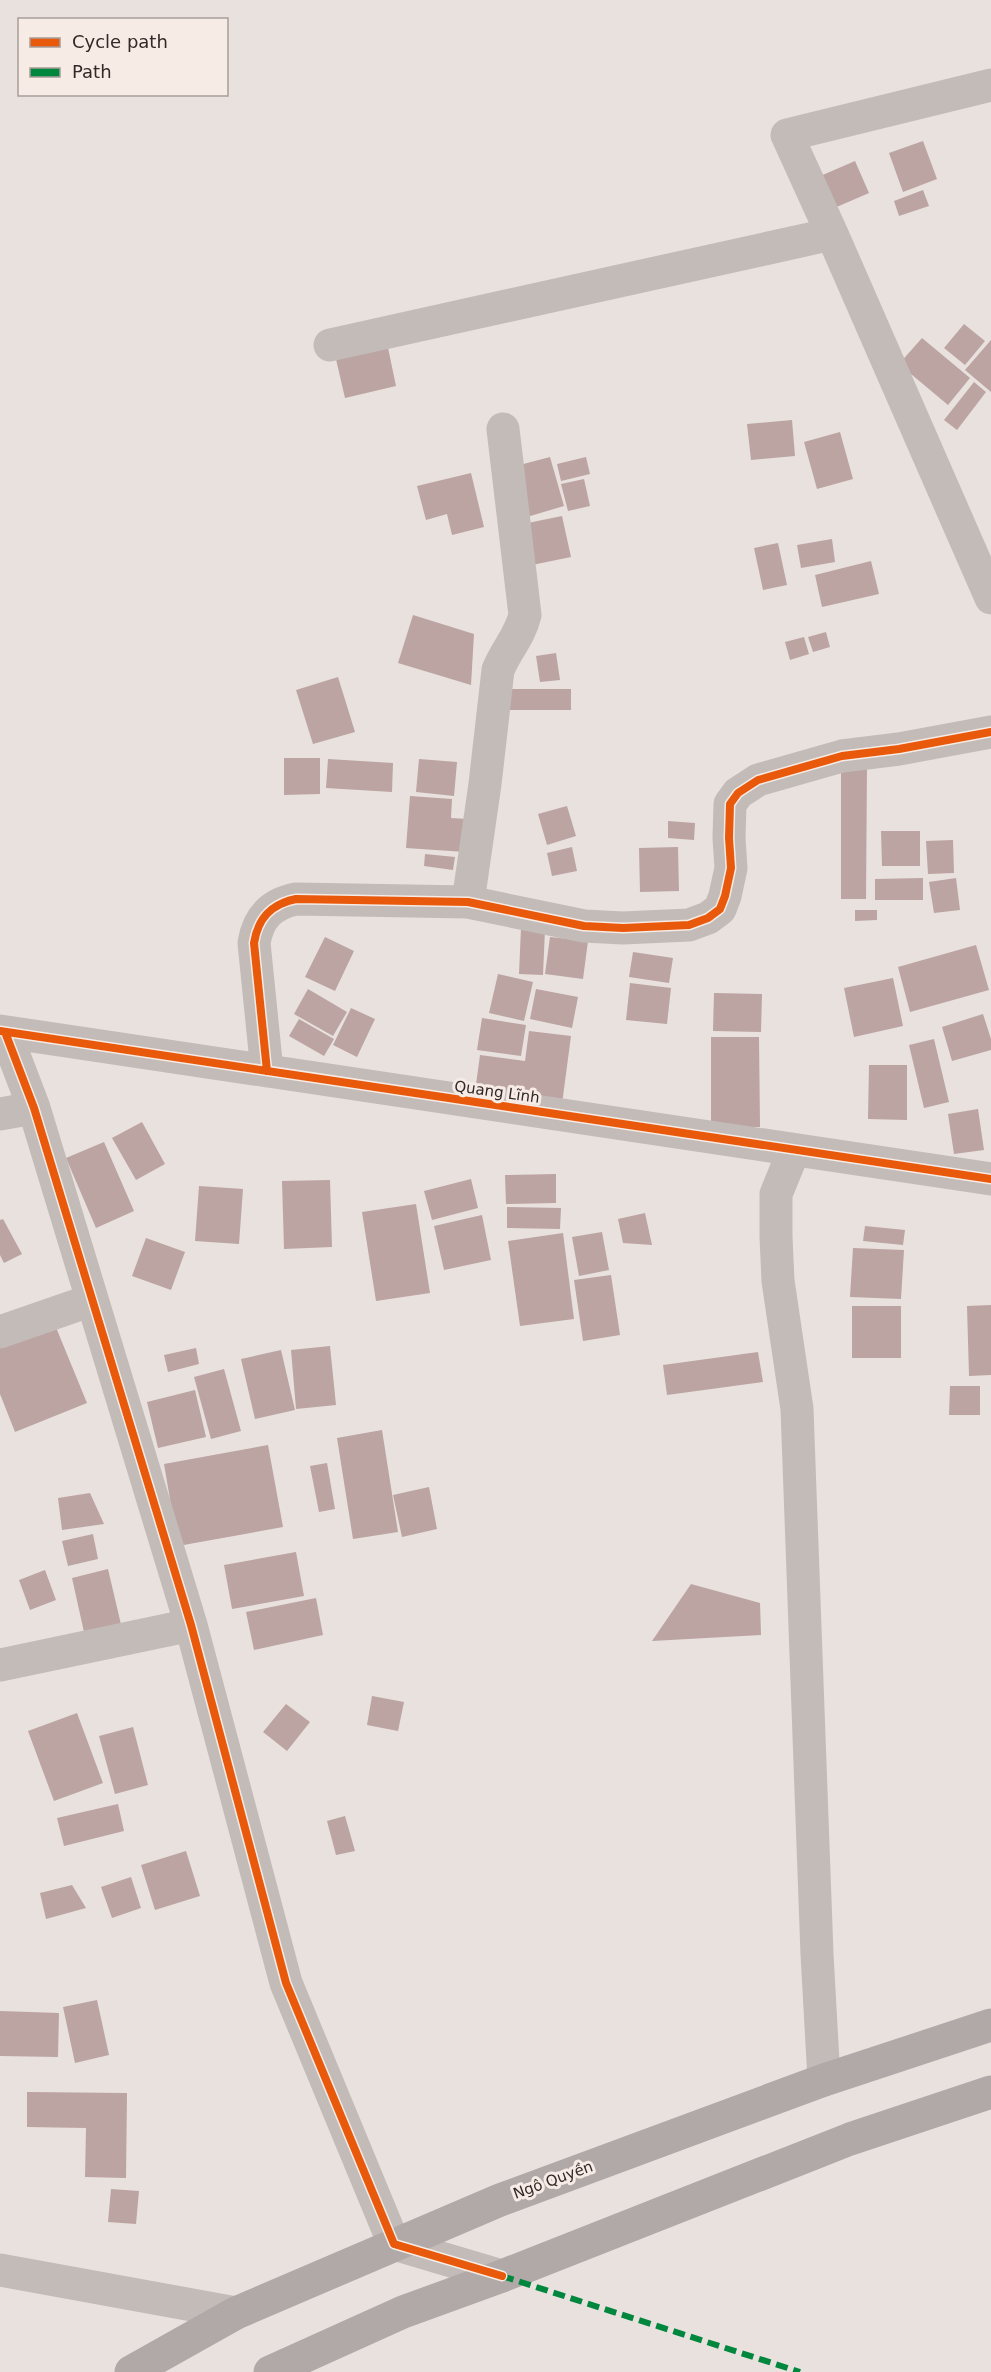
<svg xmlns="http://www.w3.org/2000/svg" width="991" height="2372" font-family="'DejaVu Sans',sans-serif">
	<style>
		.building { fill: #bba4a1 }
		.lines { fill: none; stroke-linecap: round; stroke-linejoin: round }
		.minor { stroke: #c2bbb8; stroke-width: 33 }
		.major { stroke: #b1a9a7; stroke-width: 33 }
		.quiet { stroke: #00873e; stroke-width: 6; stroke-dasharray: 12 6; stroke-linecap: butt }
		.cycleway-casing { stroke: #f6ebe5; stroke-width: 11 }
		.cycleway { stroke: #e8590c; stroke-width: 8 }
		.labels { text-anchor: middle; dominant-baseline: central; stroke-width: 6; stroke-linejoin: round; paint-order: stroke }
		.street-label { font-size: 15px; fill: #322826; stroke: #f6ebe5 }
	</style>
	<rect width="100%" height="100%" fill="#e9e1de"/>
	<!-- building -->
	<path class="building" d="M 923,141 L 937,179 L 903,192 L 889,153 Z
		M 855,161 L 869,193 L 832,209 L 818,177 Z
		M 923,190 L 929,206 L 899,216 L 894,201 Z
		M 964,324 L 985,341 L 965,365 L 944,348 Z
		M 922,338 L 970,378 L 948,405 L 899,364 Z
		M 991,340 L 991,392 L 965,370 Z
		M 387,343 L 396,386 L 345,398 L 335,355 Z
		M 974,382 L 986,392 L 957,430 L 944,420 Z
		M 792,420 L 795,456 L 751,460 L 747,424 Z
		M 840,432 L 853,479 L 817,489 L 804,442 Z
		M 550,457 L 564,506 L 527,517 L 512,467 Z
		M 586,457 L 590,474 L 561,481 L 557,464 Z
		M 471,473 L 484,527 L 452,535 L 447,514 L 426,520 L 417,486 Z
		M 584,479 L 590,506 L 568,511 L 561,484 Z
		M 562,516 L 571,557 L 532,565 L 523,524 Z
		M 832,539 L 835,562 L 801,568 L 797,545 Z
		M 778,543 L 787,585 L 763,590 L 754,548 Z
		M 871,561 L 879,594 L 822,607 L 815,575 Z
		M 413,615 L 474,634 L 471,685 L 398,663 Z
		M 826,632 L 830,647 L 813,652 L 808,637 Z
		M 804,637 L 809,654 L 790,660 L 785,642 Z
		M 556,653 L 560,680 L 540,682 L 536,656 Z
		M 338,677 L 355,732 L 313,744 L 296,690 Z
		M 507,689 L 571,689 L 571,710 L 507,710 Z
		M 284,758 L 320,758 L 320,794 L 284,795 Z
		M 328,759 L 393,763 L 392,792 L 326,788 Z
		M 419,759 L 457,762 L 454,796 L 416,792 Z
		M 841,766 L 867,766 L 866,899 L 841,899 Z
		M 410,796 L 452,799 L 451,818 L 467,819 L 465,852 L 406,848 Z
		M 567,806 L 576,836 L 547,845 L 538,814 Z
		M 668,821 L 695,823 L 694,840 L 668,838 Z
		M 881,831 L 920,831 L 920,866 L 882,866 Z
		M 953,840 L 954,873 L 928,874 L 926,841 Z
		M 572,847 L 577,871 L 552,876 L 547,853 Z
		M 678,847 L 679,891 L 640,892 L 639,848 Z
		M 425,854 L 455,857 L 453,870 L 424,866 Z
		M 923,878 L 923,900 L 875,900 L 875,879 Z
		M 956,878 L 960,910 L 934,913 L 929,882 Z
		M 855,910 L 877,910 L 877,920 L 855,921 Z
		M 521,928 L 545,929 L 543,975 L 519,974 Z
		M 325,937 L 354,951 L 335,991 L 305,977 Z
		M 550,937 L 588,941 L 583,979 L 545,974 Z
		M 976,945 L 989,990 L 910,1012 L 898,967 Z
		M 633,952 L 673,958 L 669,983 L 629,977 Z
		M 498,974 L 533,982 L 524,1021 L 489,1013 Z
		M 893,978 L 903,1026 L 854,1037 L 844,988 Z
		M 630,983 L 671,988 L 667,1024 L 626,1020 Z
		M 308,989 L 347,1012 L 333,1036 L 294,1014 Z
		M 536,989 L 578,997 L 572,1028 L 530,1019 Z
		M 714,993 L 762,994 L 761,1032 L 713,1031 Z
		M 351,1008 L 375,1019 L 357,1057 L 333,1045 Z
		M 983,1014 L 991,1039 L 991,1050 L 952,1061 L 942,1027 Z
		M 482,1018 L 526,1025 L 521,1056 L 477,1050 Z
		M 299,1019 L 334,1039 L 324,1056 L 289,1036 Z
		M 529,1031 L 571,1036 L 562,1104 L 475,1092 L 480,1055 L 525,1061 Z
		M 711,1037 L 759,1037 L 760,1127 L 711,1127 Z
		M 934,1039 L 949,1102 L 924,1108 L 909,1045 Z
		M 869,1065 L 907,1065 L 907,1120 L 868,1119 Z
		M 978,1109 L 984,1150 L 954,1154 L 948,1114 Z
		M 142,1122 L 165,1164 L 136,1180 L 112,1138 Z
		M 104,1142 L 134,1211 L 96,1228 L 66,1158 Z
		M 556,1174 L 556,1203 L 506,1204 L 505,1175 Z
		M 471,1179 L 478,1208 L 432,1220 L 424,1191 Z
		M 330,1180 L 332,1247 L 284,1249 L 282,1181 Z
		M 199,1186 L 243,1189 L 239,1244 L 195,1241 Z
		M 416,1204 L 430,1293 L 376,1301 L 362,1212 Z
		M 507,1207 L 561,1208 L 560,1229 L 507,1228 Z
		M 645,1213 L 652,1245 L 623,1243 L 618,1219 Z
		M 482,1215 L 491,1260 L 444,1270 L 434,1226 Z
		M 3,1219 L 22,1254 L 4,1263 L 0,1255 L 0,1220 Z
		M 865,1226 L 905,1230 L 903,1245 L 863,1241 Z
		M 602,1232 L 609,1270 L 579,1276 L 572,1237 Z
		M 563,1233 L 574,1319 L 520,1326 L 508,1241 Z
		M 146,1238 L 185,1252 L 171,1290 L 132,1276 Z
		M 853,1248 L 904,1250 L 901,1299 L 850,1297 Z
		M 611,1275 L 620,1335 L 583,1341 L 574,1280 Z
		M 991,1305 L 991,1375 L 969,1376 L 967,1306 Z
		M 852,1306 L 901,1306 L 901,1358 L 852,1358 Z
		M 55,1325 L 87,1403 L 15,1432 L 0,1394 L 0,1347 Z
		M 330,1346 L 336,1405 L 296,1409 L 291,1350 Z
		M 196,1348 L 199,1364 L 168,1372 L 164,1355 Z
		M 281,1350 L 295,1410 L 255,1419 L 241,1359 Z
		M 758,1352 L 763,1382 L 667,1395 L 663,1365 Z
		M 224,1369 L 241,1431 L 211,1439 L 194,1377 Z
		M 950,1386 L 980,1386 L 980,1415 L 949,1415 Z
		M 195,1390 L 206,1437 L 158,1448 L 147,1402 Z
		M 382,1430 L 398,1532 L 353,1539 L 337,1438 Z
		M 268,1445 L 283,1527 L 178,1546 L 164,1464 Z
		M 327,1463 L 335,1509 L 319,1512 L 310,1466 Z
		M 429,1487 L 437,1529 L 402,1537 L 393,1495 Z
		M 90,1493 L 104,1524 L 62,1530 L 58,1498 Z
		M 93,1534 L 98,1559 L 68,1566 L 62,1541 Z
		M 296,1552 L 304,1596 L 232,1609 L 224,1565 Z
		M 108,1569 L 123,1633 L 86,1641 L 72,1578 Z
		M 45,1570 L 56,1600 L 30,1610 L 19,1580 Z
		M 691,1584 L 760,1603 L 761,1635 L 652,1641 Z
		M 316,1598 L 323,1635 L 254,1650 L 246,1612 Z
		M 372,1696 L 404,1702 L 398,1731 L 367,1725 Z
		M 286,1704 L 310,1722 L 287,1751 L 263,1732 Z
		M 77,1713 L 103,1783 L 54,1801 L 28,1731 Z
		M 133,1727 L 148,1785 L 115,1794 L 99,1736 Z
		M 118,1804 L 124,1831 L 64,1846 L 57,1818 Z
		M 345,1816 L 355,1851 L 336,1855 L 327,1821 Z
		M 186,1851 L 200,1896 L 155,1910 L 141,1865 Z
		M 131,1877 L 141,1908 L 112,1918 L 101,1887 Z
		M 72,1885 L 86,1908 L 46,1919 L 40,1893 Z
		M 97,2000 L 109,2055 L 75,2063 L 63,2007 Z
		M 0,2011 L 59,2013 L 58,2057 L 0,2056 Z
		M 27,2092 L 127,2093 L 126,2178 L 85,2177 L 86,2128 L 27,2127 Z
		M 111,2189 L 139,2191 L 136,2224 L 108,2222 Z"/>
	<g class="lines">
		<!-- minor -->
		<path class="minor" d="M 991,85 L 787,135 L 832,234 L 991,598
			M 330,345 L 832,234
			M 468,902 L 485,784 L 498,670 C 506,650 520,636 525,615 L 503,429
			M 0,1031 L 991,1179
			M 5,1032 L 34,1108 L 191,1625 L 286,1983 L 394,2244 L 502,2276
			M 267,1071 L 254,943 C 258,918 271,904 296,899 L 468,902 L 584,926 L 623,928 L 689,925 L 708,918 L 720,909 L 725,896 L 731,868 L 729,838 L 730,804 L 738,793 L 758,780 L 842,756 L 899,749 L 991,732
			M 0,1114 L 34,1108
			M 794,1150 L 776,1194 L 776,1237 L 778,1281 L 797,1409 L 817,1954 L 824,2080
			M 0,1332 L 92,1300
			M 0,1665 L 191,1625
			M 0,2270 L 236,2313"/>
		<!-- major -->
		<path class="major" d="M 131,2372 L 236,2313 L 500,2200 L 824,2080 L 991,2025
			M 270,2372 L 403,2312 L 502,2276 L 850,2139 L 991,2092"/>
		<!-- quiet -->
		<path class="quiet" d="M 502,2276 L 800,2372"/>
		<!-- cycleway casing -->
		<g class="cycleway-casing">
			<path id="cycleway" d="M 0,1031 L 991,1179
				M 5,1032 L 34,1108 L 191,1625 L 286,1983 L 394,2244 L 502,2276
				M 267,1071 L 254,943 C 258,918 271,904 296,899 L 468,902 L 584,926 L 623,928 L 689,925 L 708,918 L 720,909 L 725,896 L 731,868 L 729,838 L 730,804 L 738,793 L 758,780 L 842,756 L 899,749 L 991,732"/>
		</g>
		<!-- cycleway -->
		<use href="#cycleway" class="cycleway"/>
	</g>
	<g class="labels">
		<!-- street labels -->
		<g class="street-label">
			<text transform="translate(497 1092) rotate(8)">Quang Lĩnh</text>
			<text transform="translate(553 2180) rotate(-20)">Ngô Quyền</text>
		</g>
	</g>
	<!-- legend -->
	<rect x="18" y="18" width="210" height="78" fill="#f6ebe5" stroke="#a89d99" stroke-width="1.5"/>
	<rect x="30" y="38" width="30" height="9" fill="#e8590c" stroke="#a89d99" stroke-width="1.5"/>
	<text x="72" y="48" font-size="18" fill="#322826">Cycle path</text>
	<rect x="30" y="68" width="30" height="9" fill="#00873e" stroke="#a89d99" stroke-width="1.5"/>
	<text x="72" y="78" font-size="18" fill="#322826">Path</text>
</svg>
